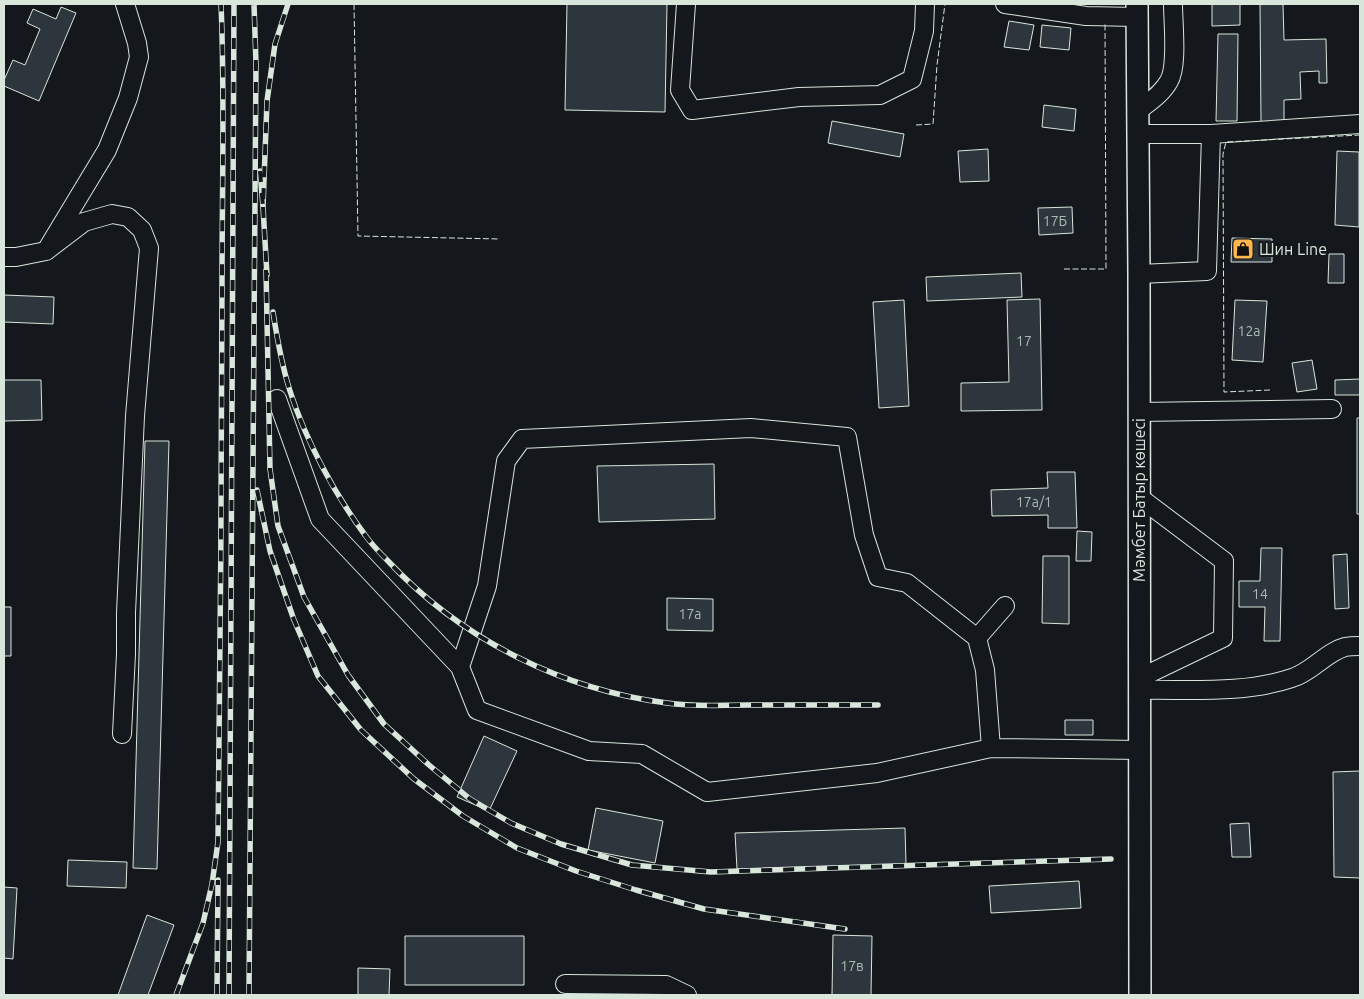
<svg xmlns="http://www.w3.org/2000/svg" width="1364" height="999" font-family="Ubuntu,sans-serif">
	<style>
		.building { fill: #2c363c; stroke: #d8e6dc }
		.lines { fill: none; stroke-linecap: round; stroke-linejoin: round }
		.minor-casing { stroke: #d8e6dc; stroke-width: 20 }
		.major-casing { stroke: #d8e6dc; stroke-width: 24 }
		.minor { stroke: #14181c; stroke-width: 18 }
		.major { stroke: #14181c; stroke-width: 21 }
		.rail-casing { stroke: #d8e6dc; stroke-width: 5.5 }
		.rail { stroke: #14181c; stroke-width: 4; stroke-dasharray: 11; stroke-linecap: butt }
		.fence { stroke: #d8e6dc; stroke-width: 1; stroke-dasharray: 6 2.5; stroke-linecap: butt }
		.labels { text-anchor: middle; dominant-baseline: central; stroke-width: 4; stroke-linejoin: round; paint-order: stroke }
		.number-label { font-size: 14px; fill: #adbab4 }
		.poi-label { font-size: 16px; fill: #d8e6dc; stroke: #14181c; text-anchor: start }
		.street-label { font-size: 16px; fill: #d8e6dc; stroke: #14181c }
	</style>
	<rect width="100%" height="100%" fill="#14181c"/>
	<!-- building -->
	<path class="building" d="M 567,4 L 667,4 L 665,112 L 565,110 Z
		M 1212,4 L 1240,4 L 1240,25 L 1212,26 Z
		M 1260,4 L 1283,4 L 1284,40 L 1326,39 L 1327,83 L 1319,83 L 1319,71 L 1300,72 L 1301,99 L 1284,100 L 1284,122 L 1261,122 Z
		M 61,7 L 76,13 L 39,101 L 4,86 L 4,80 L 13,60 L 25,65 L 40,29 L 27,23 L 33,9 L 56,19 Z
		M 1009,21 L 1034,25 L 1029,50 L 1004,47 Z
		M 1042,25 L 1071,28 L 1069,50 L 1040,47 Z
		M 1218,34 L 1238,34 L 1237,121 L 1216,121 Z
		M 1044,105 L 1076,109 L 1074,131 L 1042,127 Z
		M 832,121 L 904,134 L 900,157 L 828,143 Z
		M 988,149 L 989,181 L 960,182 L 958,151 Z
		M 1337,151 L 1359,152 L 1359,227 L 1335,225 Z
		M 1072,207 L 1073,233 L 1039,235 L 1038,208 Z
		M 1232,238 L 1272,239 L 1272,262 L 1231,262 Z
		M 1329,254 L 1344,254 L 1344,283 L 1328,283 Z
		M 1021,273 L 1022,297 L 927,301 L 926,277 Z
		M 4,295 L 54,297 L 53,324 L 4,322 Z
		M 1040,299 L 1042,410 L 961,411 L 961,383 L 1009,382 L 1007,300 Z
		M 904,300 L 909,406 L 879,408 L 873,302 Z
		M 1235,300 L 1267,301 L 1263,362 L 1232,360 Z
		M 1312,360 L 1317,389 L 1297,392 L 1292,363 Z
		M 1360,379 L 1360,395 L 1335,395 L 1335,380 Z
		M 4,380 L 41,380 L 42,420 L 4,421 Z
		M 1357,418 L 1360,418 L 1360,514 L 1357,514 Z
		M 145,441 L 169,441 L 157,869 L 133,868 Z
		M 714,464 L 715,519 L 599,522 L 597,466 Z
		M 1047,472 L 1075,472 L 1077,528 L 1048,528 L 1048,515 L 992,516 L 991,490 L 1048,488 Z
		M 1077,531 L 1092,532 L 1091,561 L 1076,561 Z
		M 1261,548 L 1282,548 L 1280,641 L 1264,641 L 1265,607 L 1239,607 L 1239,581 L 1260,581 Z
		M 1347,554 L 1349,608 L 1335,609 L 1333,555 Z
		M 1043,556 L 1069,556 L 1069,624 L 1042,623 Z
		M 667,598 L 713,599 L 713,631 L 667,630 Z
		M 4,607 L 11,607 L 11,656 L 4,656 Z
		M 1065,720 L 1093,720 L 1093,735 L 1065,735 Z
		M 484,736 L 517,751 L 489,811 L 457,797 Z
		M 1360,771 L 1360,878 L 1334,877 L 1333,772 Z
		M 596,808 L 663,821 L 655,863 L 588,850 Z
		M 1249,823 L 1251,857 L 1232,857 L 1230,824 Z
		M 905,828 L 906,864 L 737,869 L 735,833 Z
		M 68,860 L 127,862 L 126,888 L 67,886 Z
		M 1079,881 L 1081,908 L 991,913 L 989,886 Z
		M 4,887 L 17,888 L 13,959 L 4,958 Z
		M 147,915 L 174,925 L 148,995 L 118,995 Z
		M 833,935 L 872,936 L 871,995 L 832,995 Z
		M 405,936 L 524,936 L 524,985 L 405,985 Z
		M 358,968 L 390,969 L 389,995 L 358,995 Z"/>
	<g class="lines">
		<!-- minor casing -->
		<g class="minor-casing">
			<path id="minor" d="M 686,4 L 680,90 L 692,110 L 799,97 L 880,95 L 912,79 L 924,31 L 925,4
				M 1005,4 L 1086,16 L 1137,17
				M 1138,111 C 1149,102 1162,94 1169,81 C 1178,66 1173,23 1173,4
				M 1138,134 L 1211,134 L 1360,124
				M 4,257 L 16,257 L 46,251
				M 1139,274 L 1207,271 L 1211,134
				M 277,399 L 320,519 L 460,667 L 477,710 L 589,751 L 642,754 L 707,792 L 877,773 L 991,748
				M 1139,412 L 1332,409
				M 1139,497 L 1224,561 L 1223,638 L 1140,678
				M 1005,606 L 977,638 L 985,670 L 991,748 L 1140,750
				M 460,667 L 487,586 L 506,461 L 522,439 L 751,428 L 847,437 L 864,535 L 878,577 L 907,583 L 977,638
				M 1140,690 C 1190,689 1244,694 1292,678 C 1312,672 1326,652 1345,647 C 1350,646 1355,646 1360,646
				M 122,734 L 126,654 L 126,613 L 135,416 L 149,248 L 142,230 L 128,217 L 112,214 L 84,222 L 46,251 L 107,150 L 128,98 L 139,57 L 137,43 L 125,4
				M 565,984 L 666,985 L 687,995"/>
		</g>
		<!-- major casing -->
		<g class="major-casing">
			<path id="major" d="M 1137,4 L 1139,274 L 1140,995"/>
		</g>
		<!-- minor -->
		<use href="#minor" class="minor"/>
		<!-- major -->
		<use href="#major" class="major"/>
		<!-- rail casing -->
		<g class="rail-casing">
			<path id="rail" d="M 260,171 L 263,207 L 267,101 L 275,44 L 288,4
				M 263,207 L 267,275
				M 266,270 L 270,469 L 278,526 L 304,597 L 348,675 L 384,724 L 429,765 L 470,799 L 511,823 L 561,844 L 632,865 L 711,872 L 1111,859
				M 273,312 C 277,338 282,366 290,391 C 306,441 334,493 365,535 C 372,545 381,554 389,562 C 461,639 563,690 667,703 C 693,707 721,705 748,705 C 792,705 835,705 878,705
				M 257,490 L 270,551 L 294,620 L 318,676 L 361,730 L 414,779 L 463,816 L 517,848 L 576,871 L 636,890 L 704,909 L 845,929
				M 176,995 L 203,923 L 212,884 L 218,842 C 220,655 222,469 222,282 C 222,189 225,96 221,4
				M 217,995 L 218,880
				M 229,995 L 234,4
				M 249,995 L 256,64 L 254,4"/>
		</g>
		<!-- rail -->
		<use href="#rail" class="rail"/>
		<!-- fence -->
		<path class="fence" d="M 354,4 L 358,236 L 500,239
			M 916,125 L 933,124 L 937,65 L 945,4
			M 1064,269 L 1106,269 L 1105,23
			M 1270,390 L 1224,392 L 1223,154 L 1226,142 L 1360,135"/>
	</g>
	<!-- icons -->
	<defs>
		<g id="shop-square" transform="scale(1.125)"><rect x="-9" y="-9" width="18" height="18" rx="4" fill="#ffb74d" stroke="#14181c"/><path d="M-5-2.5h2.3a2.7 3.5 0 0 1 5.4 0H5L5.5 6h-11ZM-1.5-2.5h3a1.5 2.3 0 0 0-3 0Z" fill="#111"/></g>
	</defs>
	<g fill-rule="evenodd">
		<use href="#shop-square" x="1243" y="249"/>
	</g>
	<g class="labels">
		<!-- number labels -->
		<g class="number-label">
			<text x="1055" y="221">17Б</text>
			<text x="1249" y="331">12а</text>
			<text x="1024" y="341">17</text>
			<text x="1034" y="502">17а/1</text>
			<text x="1260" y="594">14</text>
			<text x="690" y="614">17а</text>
			<text x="852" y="966">17в</text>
		</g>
		<!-- poi labels -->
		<g class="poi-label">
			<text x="1259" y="249">Шин Line</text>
		</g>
		<!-- street labels -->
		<g class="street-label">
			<text transform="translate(1139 500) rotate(-90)">Мәмбет Батыр көшесі</text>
		</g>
	</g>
	<!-- border -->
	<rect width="1364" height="999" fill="none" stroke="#d8e6dc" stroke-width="10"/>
</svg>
